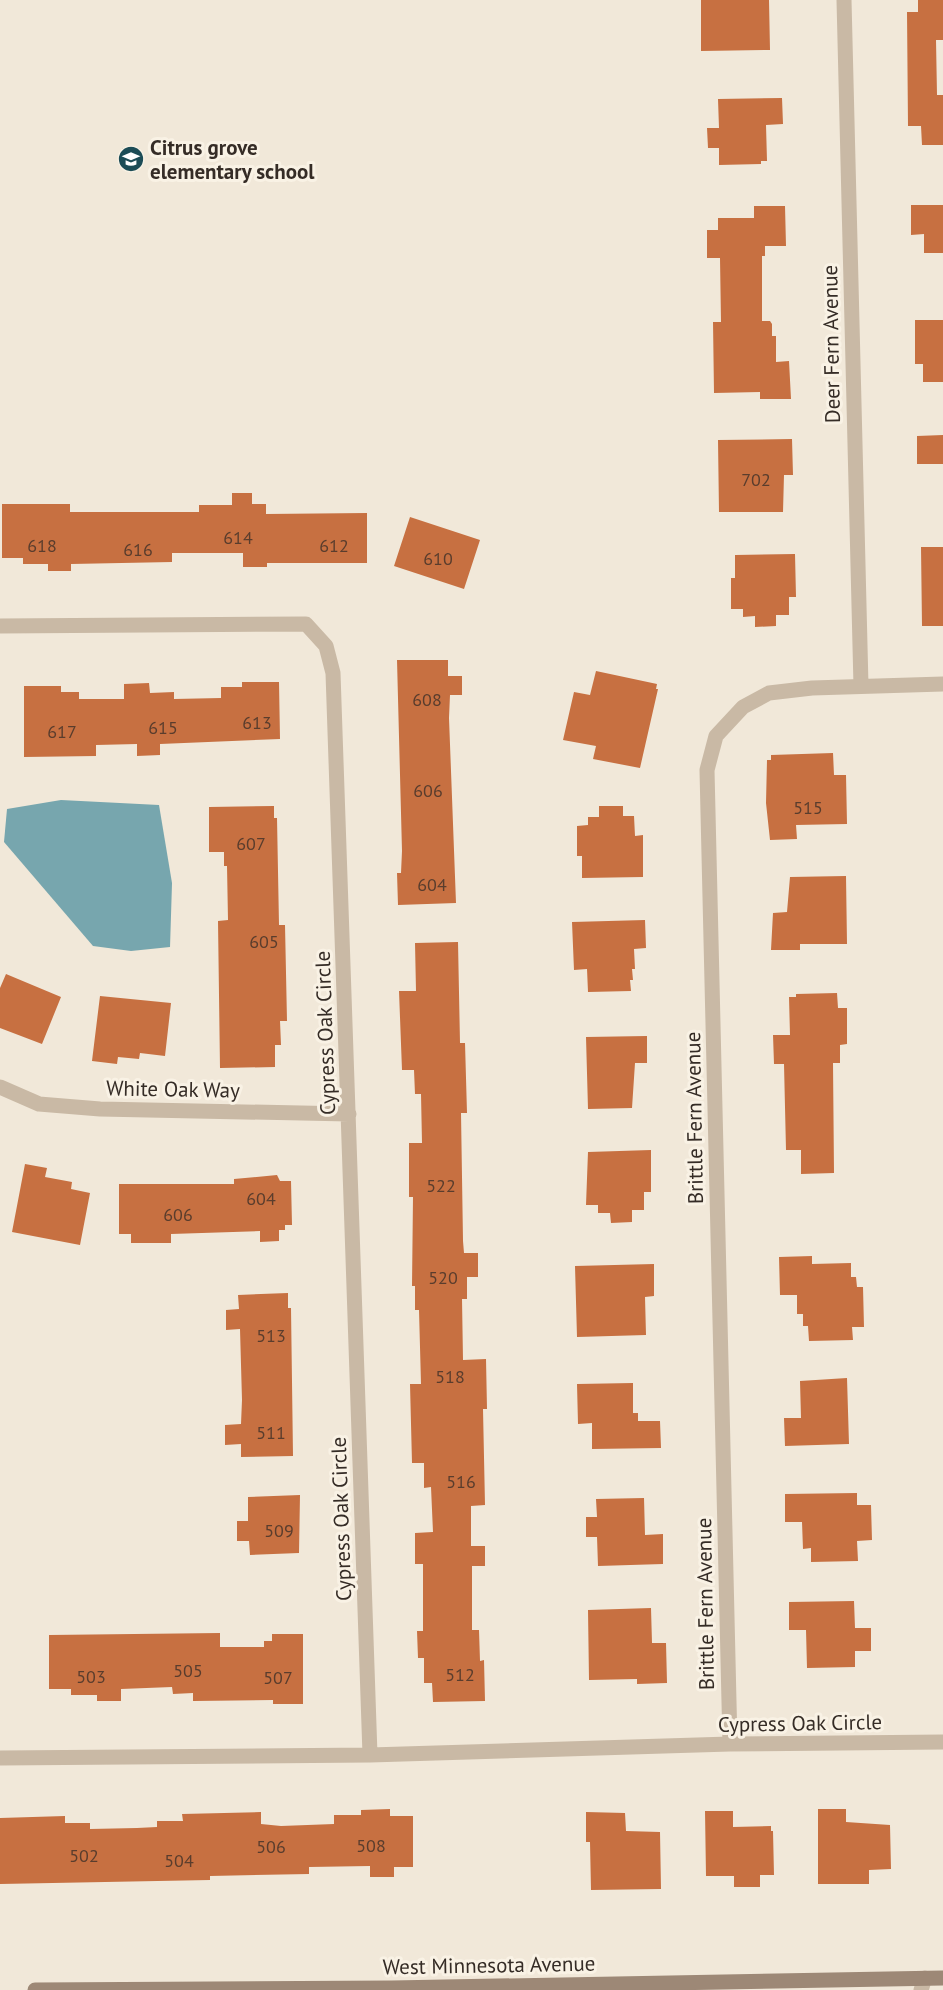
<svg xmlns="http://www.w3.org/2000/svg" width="943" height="1990" font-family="'PT Sans',sans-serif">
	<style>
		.water { fill: #77a6ae }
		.building { fill: #c77041 }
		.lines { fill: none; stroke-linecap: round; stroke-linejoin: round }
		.street { stroke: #c9b9a5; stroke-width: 15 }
		.secondary { stroke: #9d8876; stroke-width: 15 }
		.labels { text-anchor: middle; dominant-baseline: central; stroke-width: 6; stroke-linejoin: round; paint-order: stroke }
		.number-label { font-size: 18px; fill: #5a3d2d }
		.poi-label { font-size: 21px; font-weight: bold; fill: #352c26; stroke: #f9f2e5; text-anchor: start }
		.street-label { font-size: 21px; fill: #352c26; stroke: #f9f2e5 }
	</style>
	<rect width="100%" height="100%" fill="#f1e8d9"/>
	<!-- water -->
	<path class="water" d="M 61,800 L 159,805 L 172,883 L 170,947 L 131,951 L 93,946 L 4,842 L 7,809 Z"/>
	<!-- building -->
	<path class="building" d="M 701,0 L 769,0 L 770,50 L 701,51 Z
		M 918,0 L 943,0 L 943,40 L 936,40 L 937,95 L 943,95 L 943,145 L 922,145 L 921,126 L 908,126 L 907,12 L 918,12 Z
		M 782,98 L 783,124 L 766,125 L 767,161 L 761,161 L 761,164 L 719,165 L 719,148 L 708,148 L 707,128 L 719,128 L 718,99 Z
		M 911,205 L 943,205 L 943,253 L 924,253 L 924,234 L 911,235 Z
		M 754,206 L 785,206 L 786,246 L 765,246 L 765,256 L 762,256 L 762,321 L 770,321 L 772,324 L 772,336 L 776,336 L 776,362 L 789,361 L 791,399 L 760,399 L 760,392 L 714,393 L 713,322 L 721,322 L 720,258 L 707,258 L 707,230 L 718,230 L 718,218 L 754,218 Z
		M 915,320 L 943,320 L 943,382 L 923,382 L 923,364 L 915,364 Z
		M 943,435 L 943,464 L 917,464 L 917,436 Z
		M 792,439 L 793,475 L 784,475 L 783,512 L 719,512 L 718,440 Z
		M 232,493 L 252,493 L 252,504 L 266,504 L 266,514 L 367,513 L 367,563 L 267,563 L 267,567 L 243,567 L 243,553 L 172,553 L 172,562 L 71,564 L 71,571 L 48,571 L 48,564 L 23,564 L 23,558 L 2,558 L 2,504 L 70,504 L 70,512 L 199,512 L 199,505 L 232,505 Z
		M 410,517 L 480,540 L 464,589 L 394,566 Z
		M 921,547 L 943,547 L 943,626 L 922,626 Z
		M 795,554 L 796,597 L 789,597 L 789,615 L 776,615 L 776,626 L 755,627 L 755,616 L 743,617 L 743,609 L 731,609 L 731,578 L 735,578 L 735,555 Z
		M 397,660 L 448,660 L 448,676 L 462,676 L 462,695 L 450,695 L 449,718 L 456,903 L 398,905 L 397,873 L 401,873 L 402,851 Z
		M 596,671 L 657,684 L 656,689 L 658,689 L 640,768 L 593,759 L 596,746 L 563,740 L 574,692 L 590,695 Z
		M 242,682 L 279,682 L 280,739 L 160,744 L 160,755 L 137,756 L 137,744 L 96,745 L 96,756 L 24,757 L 24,686 L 61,686 L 61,692 L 79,692 L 79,699 L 124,699 L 124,684 L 149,683 L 150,693 L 174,692 L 174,699 L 221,698 L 221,687 L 242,687 Z
		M 833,753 L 834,775 L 846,775 L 847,824 L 796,825 L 797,839 L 770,840 L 766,803 L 767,760 L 771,760 L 771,755 Z
		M 274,806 L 274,818 L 277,818 L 279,925 L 285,925 L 287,1021 L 280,1021 L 281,1045 L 275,1045 L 275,1067 L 220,1068 L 218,921 L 228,920 L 227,866 L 224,866 L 224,852 L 209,852 L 209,807 Z
		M 599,806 L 623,806 L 623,816 L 634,816 L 635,836 L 643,835 L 643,877 L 582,878 L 582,856 L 577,856 L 577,826 L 588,825 L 588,817 L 599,817 Z
		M 846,876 L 847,944 L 800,944 L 800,950 L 771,950 L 773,913 L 787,912 L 790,877 Z
		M 645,920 L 646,948 L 634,949 L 635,969 L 632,969 L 633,980 L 630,980 L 631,991 L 588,992 L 587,969 L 574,970 L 572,922 Z
		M 458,942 L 460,1043 L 465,1043 L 467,1113 L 461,1113 L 463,1241 L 464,1253 L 478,1253 L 478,1277 L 467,1277 L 467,1299 L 462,1299 L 463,1360 L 486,1359 L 487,1409 L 483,1409 L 485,1505 L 471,1506 L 471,1546 L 485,1546 L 485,1566 L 472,1566 L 472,1630 L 479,1630 L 480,1661 L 484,1660 L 485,1701 L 433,1702 L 432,1683 L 424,1683 L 424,1658 L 418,1658 L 417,1631 L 423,1631 L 423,1564 L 415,1564 L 415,1533 L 433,1532 L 431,1487 L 424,1488 L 424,1463 L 412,1463 L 410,1384 L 421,1384 L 419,1310 L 415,1310 L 415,1286 L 412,1286 L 413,1197 L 409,1197 L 409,1143 L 422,1143 L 421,1094 L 415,1094 L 414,1070 L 402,1070 L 399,991 L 416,991 L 415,943 Z
		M 6,974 L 61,997 L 42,1044 L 0,1028 L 0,988 Z
		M 837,993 L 838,1008 L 847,1008 L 847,1044 L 840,1045 L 840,1063 L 833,1063 L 834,1173 L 801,1174 L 801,1150 L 786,1150 L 784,1064 L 774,1064 L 773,1035 L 790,1035 L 789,997 L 796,997 L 796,994 Z
		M 100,996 L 171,1003 L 165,1056 L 140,1053 L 139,1059 L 118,1057 L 117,1064 L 92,1061 Z
		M 647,1036 L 647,1063 L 635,1063 L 632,1108 L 588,1109 L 586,1037 Z
		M 651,1150 L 651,1192 L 644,1192 L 644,1210 L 632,1210 L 632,1222 L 611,1223 L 610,1213 L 598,1213 L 598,1205 L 586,1205 L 588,1152 Z
		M 25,1164 L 47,1168 L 45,1177 L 72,1182 L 71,1189 L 90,1193 L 80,1245 L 12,1232 Z
		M 277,1175 L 280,1181 L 291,1181 L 292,1225 L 285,1225 L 285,1230 L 279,1230 L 279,1241 L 260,1242 L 260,1231 L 171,1234 L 171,1243 L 131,1243 L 131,1234 L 119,1234 L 119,1184 L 234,1184 L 234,1179 Z
		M 812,1256 L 812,1264 L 851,1263 L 851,1277 L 856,1277 L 857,1287 L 863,1287 L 864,1327 L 852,1327 L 853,1340 L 809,1341 L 808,1326 L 803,1326 L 803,1314 L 797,1314 L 797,1295 L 780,1295 L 779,1257 Z
		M 654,1264 L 654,1296 L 645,1297 L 646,1335 L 577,1337 L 575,1266 Z
		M 288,1293 L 288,1308 L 291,1308 L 293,1456 L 241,1457 L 241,1444 L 225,1445 L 225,1425 L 241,1424 L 242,1400 L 240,1329 L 226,1330 L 226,1310 L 239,1309 L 238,1295 Z
		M 847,1378 L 849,1444 L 785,1446 L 784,1418 L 801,1418 L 800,1381 Z
		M 633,1383 L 633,1413 L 638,1413 L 638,1421 L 660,1421 L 661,1448 L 592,1449 L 592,1423 L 578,1424 L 577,1384 Z
		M 857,1493 L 857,1505 L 871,1505 L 872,1540 L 857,1541 L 858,1561 L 811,1562 L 811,1548 L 803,1549 L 802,1522 L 785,1522 L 785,1494 Z
		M 300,1495 L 299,1553 L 250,1555 L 249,1541 L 237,1541 L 237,1521 L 248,1521 L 248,1497 Z
		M 644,1498 L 645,1535 L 663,1534 L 663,1564 L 598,1566 L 597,1537 L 586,1537 L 586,1517 L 597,1517 L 596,1499 Z
		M 854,1601 L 855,1628 L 871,1628 L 871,1651 L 855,1651 L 855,1667 L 807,1668 L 806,1630 L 789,1630 L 789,1602 Z
		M 651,1608 L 652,1643 L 666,1643 L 667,1683 L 637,1684 L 637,1679 L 589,1680 L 588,1610 Z
		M 220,1633 L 220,1647 L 264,1647 L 264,1641 L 272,1641 L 272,1634 L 303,1634 L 303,1704 L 273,1704 L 273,1700 L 193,1701 L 193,1693 L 173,1694 L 172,1687 L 121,1689 L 121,1701 L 97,1701 L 97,1695 L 71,1695 L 71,1689 L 49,1689 L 49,1635 Z
		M 390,1809 L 390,1816 L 413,1816 L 413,1867 L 394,1867 L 394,1877 L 370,1877 L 370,1866 L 309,1867 L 309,1874 L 210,1876 L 210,1880 L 0,1884 L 0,1818 L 65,1816 L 65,1823 L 90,1823 L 90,1829 L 137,1828 L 157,1827 L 157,1821 L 183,1821 L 182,1814 L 261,1812 L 261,1824 L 281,1826 L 334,1824 L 334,1815 L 361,1815 L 361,1810 Z
		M 818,1809 L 846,1809 L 846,1822 L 890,1825 L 891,1869 L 869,1870 L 869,1884 L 818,1884 Z
		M 705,1811 L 733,1811 L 733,1827 L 771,1826 L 771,1831 L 773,1831 L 774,1875 L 760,1875 L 760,1887 L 734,1887 L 734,1876 L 706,1876 Z
		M 586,1812 L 625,1813 L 626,1831 L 660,1832 L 661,1889 L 591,1890 L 590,1842 L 586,1842 Z"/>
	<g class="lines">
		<!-- street -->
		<path class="street" d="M 844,0 L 861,686
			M 0,626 L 306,624 L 326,646 L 333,673 L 370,1755
			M 0,1087 L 39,1104 L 100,1109 L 349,1114
			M 730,1744 L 707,770 L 716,736 L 743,707 L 769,693 L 812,688 L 943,684
			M 0,1758 L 370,1755 L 730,1744 L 943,1742
			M 921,1990 L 925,1978"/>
		<!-- secondary -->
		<path class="secondary" d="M 35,1990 L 392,1988 L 943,1978"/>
	</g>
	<!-- icons -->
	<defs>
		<g id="school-disc" transform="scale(1.35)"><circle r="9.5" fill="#1c4c56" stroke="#f9f2e5"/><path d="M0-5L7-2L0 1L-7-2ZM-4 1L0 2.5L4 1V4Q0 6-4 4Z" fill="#fff"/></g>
	</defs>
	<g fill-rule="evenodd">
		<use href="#school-disc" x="131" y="159"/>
	</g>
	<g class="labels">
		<!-- number labels -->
		<g class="number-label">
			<text x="756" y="479">702</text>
			<text x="238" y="537">614</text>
			<text x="42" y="545">618</text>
			<text x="334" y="545">612</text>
			<text x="138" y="549">616</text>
			<text x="438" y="558">610</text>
			<text x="427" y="699">608</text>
			<text x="257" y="722">613</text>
			<text x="163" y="727">615</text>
			<text x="62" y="731">617</text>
			<text x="428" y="790">606</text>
			<text x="808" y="807">515</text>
			<text x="251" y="843">607</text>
			<text x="432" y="884">604</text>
			<text x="264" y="941">605</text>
			<text x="441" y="1185">522</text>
			<text x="261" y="1198">604</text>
			<text x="178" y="1214">606</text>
			<text x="443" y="1277">520</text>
			<text x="271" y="1335">513</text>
			<text x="450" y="1376">518</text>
			<text x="271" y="1432">511</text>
			<text x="461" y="1481">516</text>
			<text x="279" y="1530">509</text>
			<text x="188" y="1670">505</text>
			<text x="460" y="1674">512</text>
			<text x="91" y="1676">503</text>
			<text x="278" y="1677">507</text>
			<text x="371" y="1845">508</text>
			<text x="271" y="1846">506</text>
			<text x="84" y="1855">502</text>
			<text x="179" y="1860">504</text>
		</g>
		<!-- poi labels -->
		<g class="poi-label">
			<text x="150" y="147">Citrus grove<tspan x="150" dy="24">elementary school</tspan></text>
		</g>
		<!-- street labels -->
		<g class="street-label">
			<text transform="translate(831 344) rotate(-91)">Deer Fern Avenue</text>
			<text transform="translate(325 1033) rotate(-92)">Cypress Oak Circle</text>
			<text transform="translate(173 1089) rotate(1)">White Oak Way</text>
			<text transform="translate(694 1118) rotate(-91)">Brittle Fern Avenue</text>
			<text transform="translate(341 1519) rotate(-92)">Cypress Oak Circle</text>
			<text transform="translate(705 1604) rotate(-91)">Brittle Fern Avenue</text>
			<text transform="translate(800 1723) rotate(-1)">Cypress Oak Circle</text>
			<text transform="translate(489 1965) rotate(-1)">West Minnesota Avenue</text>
		</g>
	</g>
</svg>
